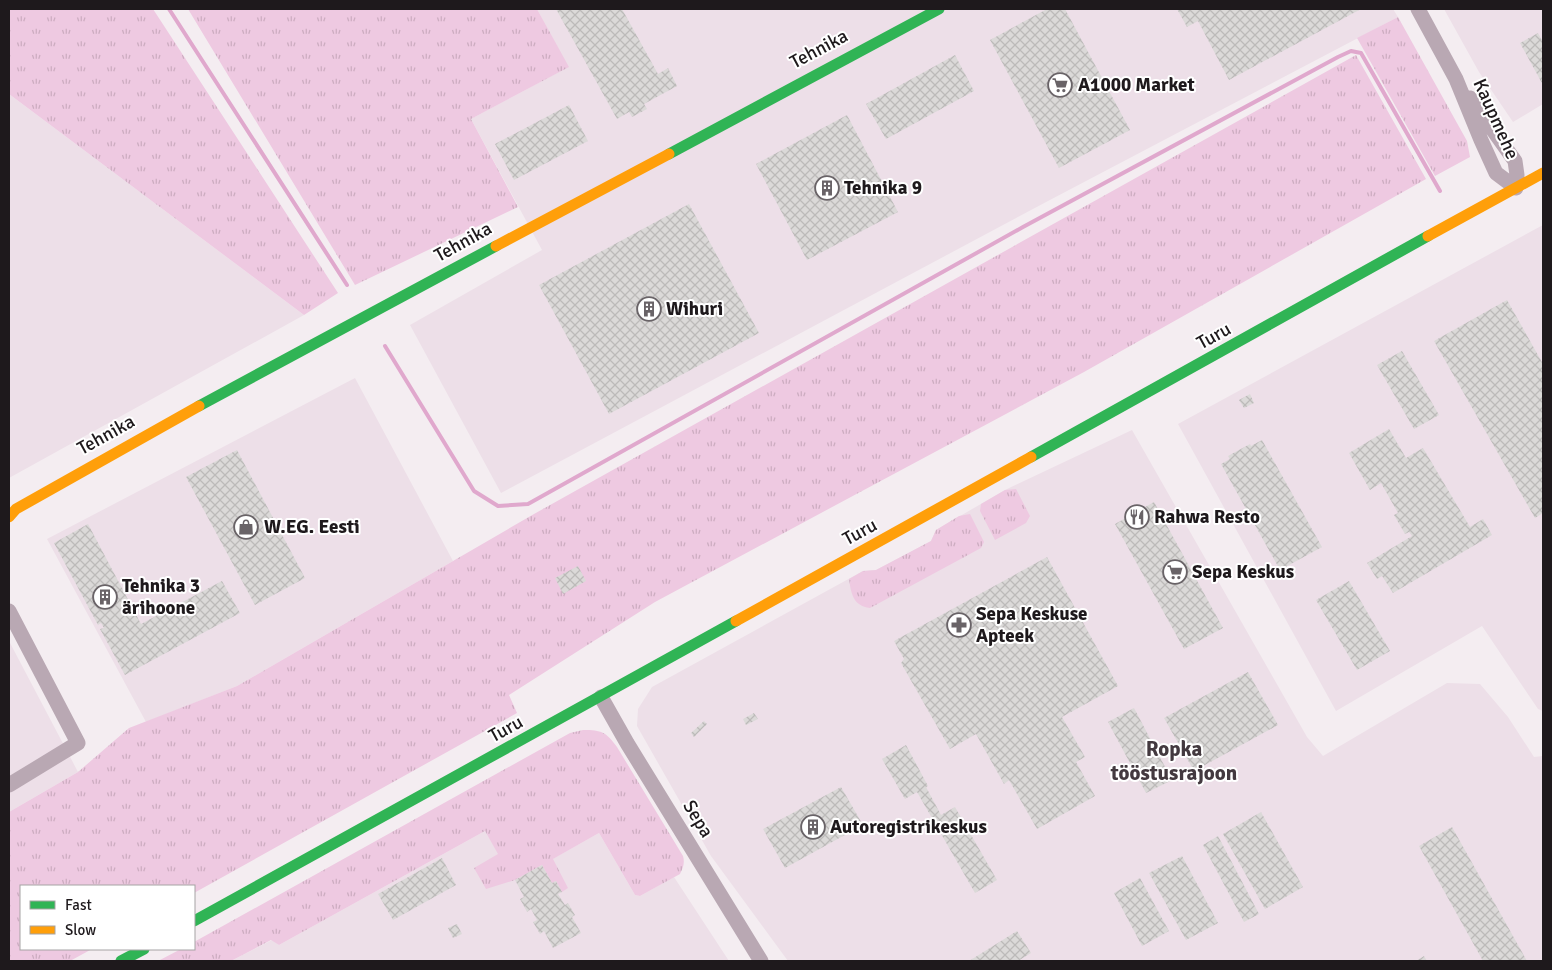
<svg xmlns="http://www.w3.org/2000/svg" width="1552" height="970" font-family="Signika,sans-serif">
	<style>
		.built { fill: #eddfe8 }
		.grass { fill: url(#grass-tufts) }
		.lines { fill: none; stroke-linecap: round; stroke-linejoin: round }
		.stream { stroke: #e0a8cd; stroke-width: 4 }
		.building { fill: url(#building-cross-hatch) }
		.street { stroke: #b9a8b3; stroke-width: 15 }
		.fast { stroke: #30b455; stroke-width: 11 }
		.slow { stroke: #ff9f0a; stroke-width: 11 }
		.labels { text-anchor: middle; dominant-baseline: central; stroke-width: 4; stroke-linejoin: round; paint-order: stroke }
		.street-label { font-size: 19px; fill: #1e191c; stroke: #fff }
		.poi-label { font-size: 19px; font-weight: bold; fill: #1e191c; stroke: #fff; text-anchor: start }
		.quarter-label { font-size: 21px; font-weight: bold; fill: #43393f; stroke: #fff }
	</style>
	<defs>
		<pattern id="grass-tufts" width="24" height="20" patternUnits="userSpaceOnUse" patternTransform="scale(1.25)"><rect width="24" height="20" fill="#eec9e1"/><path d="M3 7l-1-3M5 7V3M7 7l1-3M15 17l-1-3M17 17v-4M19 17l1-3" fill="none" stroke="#ccacc0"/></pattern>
		<pattern id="building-cross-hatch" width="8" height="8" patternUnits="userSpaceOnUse" patternTransform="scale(1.25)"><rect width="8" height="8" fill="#dbd9d8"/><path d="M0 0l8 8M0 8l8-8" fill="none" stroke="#bcbab9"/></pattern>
	</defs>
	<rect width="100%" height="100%" fill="#f4edf1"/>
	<!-- built -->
	<path class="built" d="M 537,9 L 1393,9 L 1398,17 L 1048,201 L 501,493 L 410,325 L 542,250 L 471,119 L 568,67 Z
		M 1444,9 L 1543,9 L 1543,104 L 1513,122 L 1479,72 Z
		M 9,94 L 304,315 L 9,478 Z
		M 1543,225 L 1543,711 L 1538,709 L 1482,626 L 1336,711 L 1178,424 Z
		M 355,378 L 453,561 L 237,686 L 146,722 L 47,539 Z
		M 1132,430 L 1307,737 L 1323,756 L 1447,683 L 1480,684 L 1508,717 L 1534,757 L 1543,756 L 1543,961 L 788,961 L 711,856 L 637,726 L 638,709 L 652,687 L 863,571 L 876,570 L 931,541 L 936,530 L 1005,490 Z
		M 9,641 L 78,772 L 9,812 Z
		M 485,831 L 515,880 L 599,833 L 635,895 L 640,896 L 674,877 L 729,961 L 231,961 L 272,940 L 279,945 Z"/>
	<!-- grass -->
	<path class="grass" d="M 9,9 L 153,9 L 338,293 L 304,315 L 9,94 Z
		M 188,9 L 537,9 L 569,67 L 471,119 L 518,207 L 355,285 Z
		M 1398,17 L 1467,141 L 1470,157 L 1435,176 L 1357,38 Z
		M 1356,55 L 1426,179 L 1084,372 L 655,602 L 509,695 L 517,713 L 194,893 L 194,886 L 21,886 L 21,949 L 92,949 L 70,961 L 9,961 L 9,812 L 78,772 L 129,728 L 237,686 L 534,514 Z
		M 1016,489 L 1030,516 L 1026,523 L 995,540 L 980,511 L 981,504 L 1005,490 Z
		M 970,514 L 984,542 L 981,548 L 870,608 C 853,606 851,593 849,579 L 863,571 L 876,570 L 931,541 L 936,530 L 959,516 Z
		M 583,730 C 602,730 606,732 617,747 L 683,856 C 685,863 683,868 680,874 L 640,896 L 635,895 L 599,833 L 553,859 L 568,888 L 562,892 L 556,881 L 552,883 L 542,865 L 515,880 L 486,889 L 474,868 L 498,854 L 485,831 L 279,945 L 271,940 L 231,961 L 158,961 L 181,949 L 194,949 L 194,942 L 570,733 Z"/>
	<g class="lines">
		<!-- stream -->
		<path class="stream" d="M 169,9 L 347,285
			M 385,346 L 474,491 L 498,506 L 528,504 L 1023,227 L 1338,57 L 1351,51 L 1361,53 L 1440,191"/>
	</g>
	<!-- building -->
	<path class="building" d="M 556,9 L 622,9 L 658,74 L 668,68 L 677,86 L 644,104 L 647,109 L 632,117 L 629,112 L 617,119 Z
		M 1047,9 L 1065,9 L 1130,130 L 1059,168 L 990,40 Z
		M 1177,9 L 1361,9 L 1229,80 L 1198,21 L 1187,27 Z
		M 1538,33 L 1543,42 L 1543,85 L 1520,43 Z
		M 955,55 L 974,91 L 886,139 L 866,104 Z
		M 569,105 L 588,141 L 514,180 L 495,144 Z
		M 847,115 L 898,212 L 807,260 L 756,164 Z
		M 689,204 L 759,333 L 609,414 L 539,285 Z
		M 1507,300 L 1543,364 L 1543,513 L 1535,518 L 1434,341 Z
		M 1402,351 L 1439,415 L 1414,429 L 1377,365 Z
		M 1250,394 L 1254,403 L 1244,408 L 1239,400 Z
		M 1389,429 L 1406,458 L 1423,448 L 1470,527 L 1483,519 L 1492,535 L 1393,593 L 1382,576 L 1377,579 L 1367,563 L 1412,536 L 1409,532 L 1405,534 L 1394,515 L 1398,513 L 1381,483 L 1370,490 L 1349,453 Z
		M 1262,440 L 1322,547 L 1280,570 L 1221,464 L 1230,459 L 1228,456 L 1250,444 L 1251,446 Z
		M 237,450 L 305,578 L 255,605 L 186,477 Z
		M 1154,502 L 1223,628 L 1184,649 L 1115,524 Z
		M 88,524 L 141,624 L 222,581 L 240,613 L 125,675 L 100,629 L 104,628 L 101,623 L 98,625 L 54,543 Z
		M 1047,557 L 1118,686 L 1062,717 L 1085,757 L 1076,762 L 1095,796 L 1037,829 L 1009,780 L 1004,784 L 976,734 L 950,749 L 901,663 L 904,659 L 894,641 Z
		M 578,566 L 586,581 L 563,594 L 555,578 Z
		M 1349,581 L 1390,651 L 1357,670 L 1316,600 Z
		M 1248,672 L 1278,725 L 1194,771 L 1164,718 Z
		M 1134,708 L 1172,780 L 1146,793 L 1108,722 Z
		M 754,713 L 758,719 L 746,725 L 743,719 Z
		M 704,721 L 707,724 L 694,737 L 691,733 Z
		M 906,745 L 928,786 L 926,787 L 941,815 L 955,807 L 997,880 L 975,893 L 917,792 L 905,799 L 882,759 Z
		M 841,787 L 863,825 L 785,868 L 763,829 Z
		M 1261,812 L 1303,887 L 1265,909 L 1223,834 Z
		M 1452,827 L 1527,961 L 1483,961 L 1419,846 Z
		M 1218,836 L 1259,914 L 1244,922 L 1203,845 Z
		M 1182,856 L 1218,923 L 1186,940 L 1149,873 Z
		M 442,858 L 456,885 L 393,920 L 378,894 Z
		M 542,865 L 552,883 L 556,881 L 562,892 L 558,894 L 565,905 L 568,903 L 575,915 L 572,917 L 581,933 L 553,948 L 544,931 L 540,934 L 533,922 L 537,920 L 531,909 L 527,912 L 520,899 L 524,897 L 515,880 Z
		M 1140,878 L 1169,931 L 1142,946 L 1114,893 Z
		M 457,924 L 462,934 L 453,938 L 448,928 Z
		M 1017,931 L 1031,953 L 1018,961 L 969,961 Z
		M 1424,956 L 1427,961 L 1416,961 Z"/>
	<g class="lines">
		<!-- street -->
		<path class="street" d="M 1418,9 L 1456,79 L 1481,140 L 1496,173 L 1516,188
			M 1470,98 L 1515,161 L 1517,175 L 1516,188
			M 9,611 L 78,743 L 9,785
			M 601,697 L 627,743 L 761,961"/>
		<!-- fast -->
		<path class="fast" d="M 669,154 L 939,9
			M 199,406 L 496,246
			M 1031,457 L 1428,236
			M 194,921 L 736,621
			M 121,961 L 144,949"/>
		<!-- slow -->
		<path class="slow" d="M 1428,236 L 1543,173
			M 496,246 L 669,154
			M 9,517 L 16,509 L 199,406
			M 736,621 L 1031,457"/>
	</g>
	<!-- icons -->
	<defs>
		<g id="supermarket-ring" transform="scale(1.25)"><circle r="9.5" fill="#fff" stroke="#696367" stroke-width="1.5"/><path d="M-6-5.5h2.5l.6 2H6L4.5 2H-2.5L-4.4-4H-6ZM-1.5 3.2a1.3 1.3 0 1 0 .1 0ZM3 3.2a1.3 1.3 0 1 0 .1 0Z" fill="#696367"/></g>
		<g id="building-ring" transform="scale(1.25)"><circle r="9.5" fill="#fff" stroke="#696367" stroke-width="1.5"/><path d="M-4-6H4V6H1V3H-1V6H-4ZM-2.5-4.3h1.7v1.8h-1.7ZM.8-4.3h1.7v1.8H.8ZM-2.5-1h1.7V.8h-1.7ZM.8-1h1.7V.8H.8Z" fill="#696367"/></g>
		<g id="restaurant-ring" transform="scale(1.25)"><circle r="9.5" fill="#fff" stroke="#696367" stroke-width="1.5"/><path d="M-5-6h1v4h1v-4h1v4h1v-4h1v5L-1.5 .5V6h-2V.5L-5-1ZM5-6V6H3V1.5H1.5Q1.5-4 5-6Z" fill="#696367"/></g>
		<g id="shop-ring" transform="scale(1.25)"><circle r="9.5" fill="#fff" stroke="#696367" stroke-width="1.5"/><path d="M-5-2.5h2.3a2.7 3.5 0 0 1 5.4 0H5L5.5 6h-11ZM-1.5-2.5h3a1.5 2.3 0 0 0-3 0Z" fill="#696367"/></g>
		<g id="pharmacy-ring" transform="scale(1.25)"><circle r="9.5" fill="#fff" stroke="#696367" stroke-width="1.5"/><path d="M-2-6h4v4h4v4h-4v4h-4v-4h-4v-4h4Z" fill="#696367"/></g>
	</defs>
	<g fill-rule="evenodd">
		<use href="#supermarket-ring" x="1060" y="85"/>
		<use href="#building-ring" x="827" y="188"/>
		<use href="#building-ring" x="649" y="309"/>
		<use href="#restaurant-ring" x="1137" y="517"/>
		<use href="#shop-ring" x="246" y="527"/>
		<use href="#supermarket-ring" x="1175" y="572"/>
		<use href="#building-ring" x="105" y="597"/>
		<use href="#pharmacy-ring" x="959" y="625"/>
		<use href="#building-ring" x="813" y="827"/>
	</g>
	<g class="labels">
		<!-- street labels -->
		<g class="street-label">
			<text transform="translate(819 49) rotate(-28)">Tehnika</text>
			<text transform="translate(1496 119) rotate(66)">Kaupmehe</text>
			<text transform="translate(463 242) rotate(-29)">Tehnika</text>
			<text transform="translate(1214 336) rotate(-29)">Turu</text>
			<text transform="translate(106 435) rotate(-29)">Tehnika</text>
			<text transform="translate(860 532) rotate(-28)">Turu</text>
			<text transform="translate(506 729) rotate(-29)">Turu</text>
			<text transform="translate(698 819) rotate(59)">Sepa</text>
		</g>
		<!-- poi labels -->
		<g class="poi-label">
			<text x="1078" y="85">A1000 Market</text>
			<text x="844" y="188">Tehnika 9</text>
			<text x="666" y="309">Wihuri</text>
			<text x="1154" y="517">Rahwa Resto</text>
			<text x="264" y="527">W.EG. Eesti</text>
			<text x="1192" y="572">Sepa Keskus</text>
			<text x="122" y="586">Tehnika 3<tspan x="122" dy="22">ärihoone</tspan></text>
			<text x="976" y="614">Sepa Keskuse<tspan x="976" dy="22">Apteek</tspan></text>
			<text x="830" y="827">Autoregistrikeskus</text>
		</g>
		<!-- quarter labels -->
		<g class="quarter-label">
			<text x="1174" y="749">Ropka<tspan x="1174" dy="24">tööstusrajoon</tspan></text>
		</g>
	</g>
	<!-- border -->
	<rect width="1552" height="970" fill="none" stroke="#1e191c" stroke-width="20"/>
	<!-- legend -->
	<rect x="20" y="885" width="175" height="65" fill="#ffffff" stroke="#a5a3a4"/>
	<rect x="30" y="901" width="25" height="8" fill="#30b455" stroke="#a5a3a4"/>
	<text x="65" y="910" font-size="15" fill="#1e191c">Fast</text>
	<rect x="30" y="926" width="25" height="8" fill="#ff9f0a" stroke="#a5a3a4"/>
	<text x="65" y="935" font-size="15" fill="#1e191c">Slow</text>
</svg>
